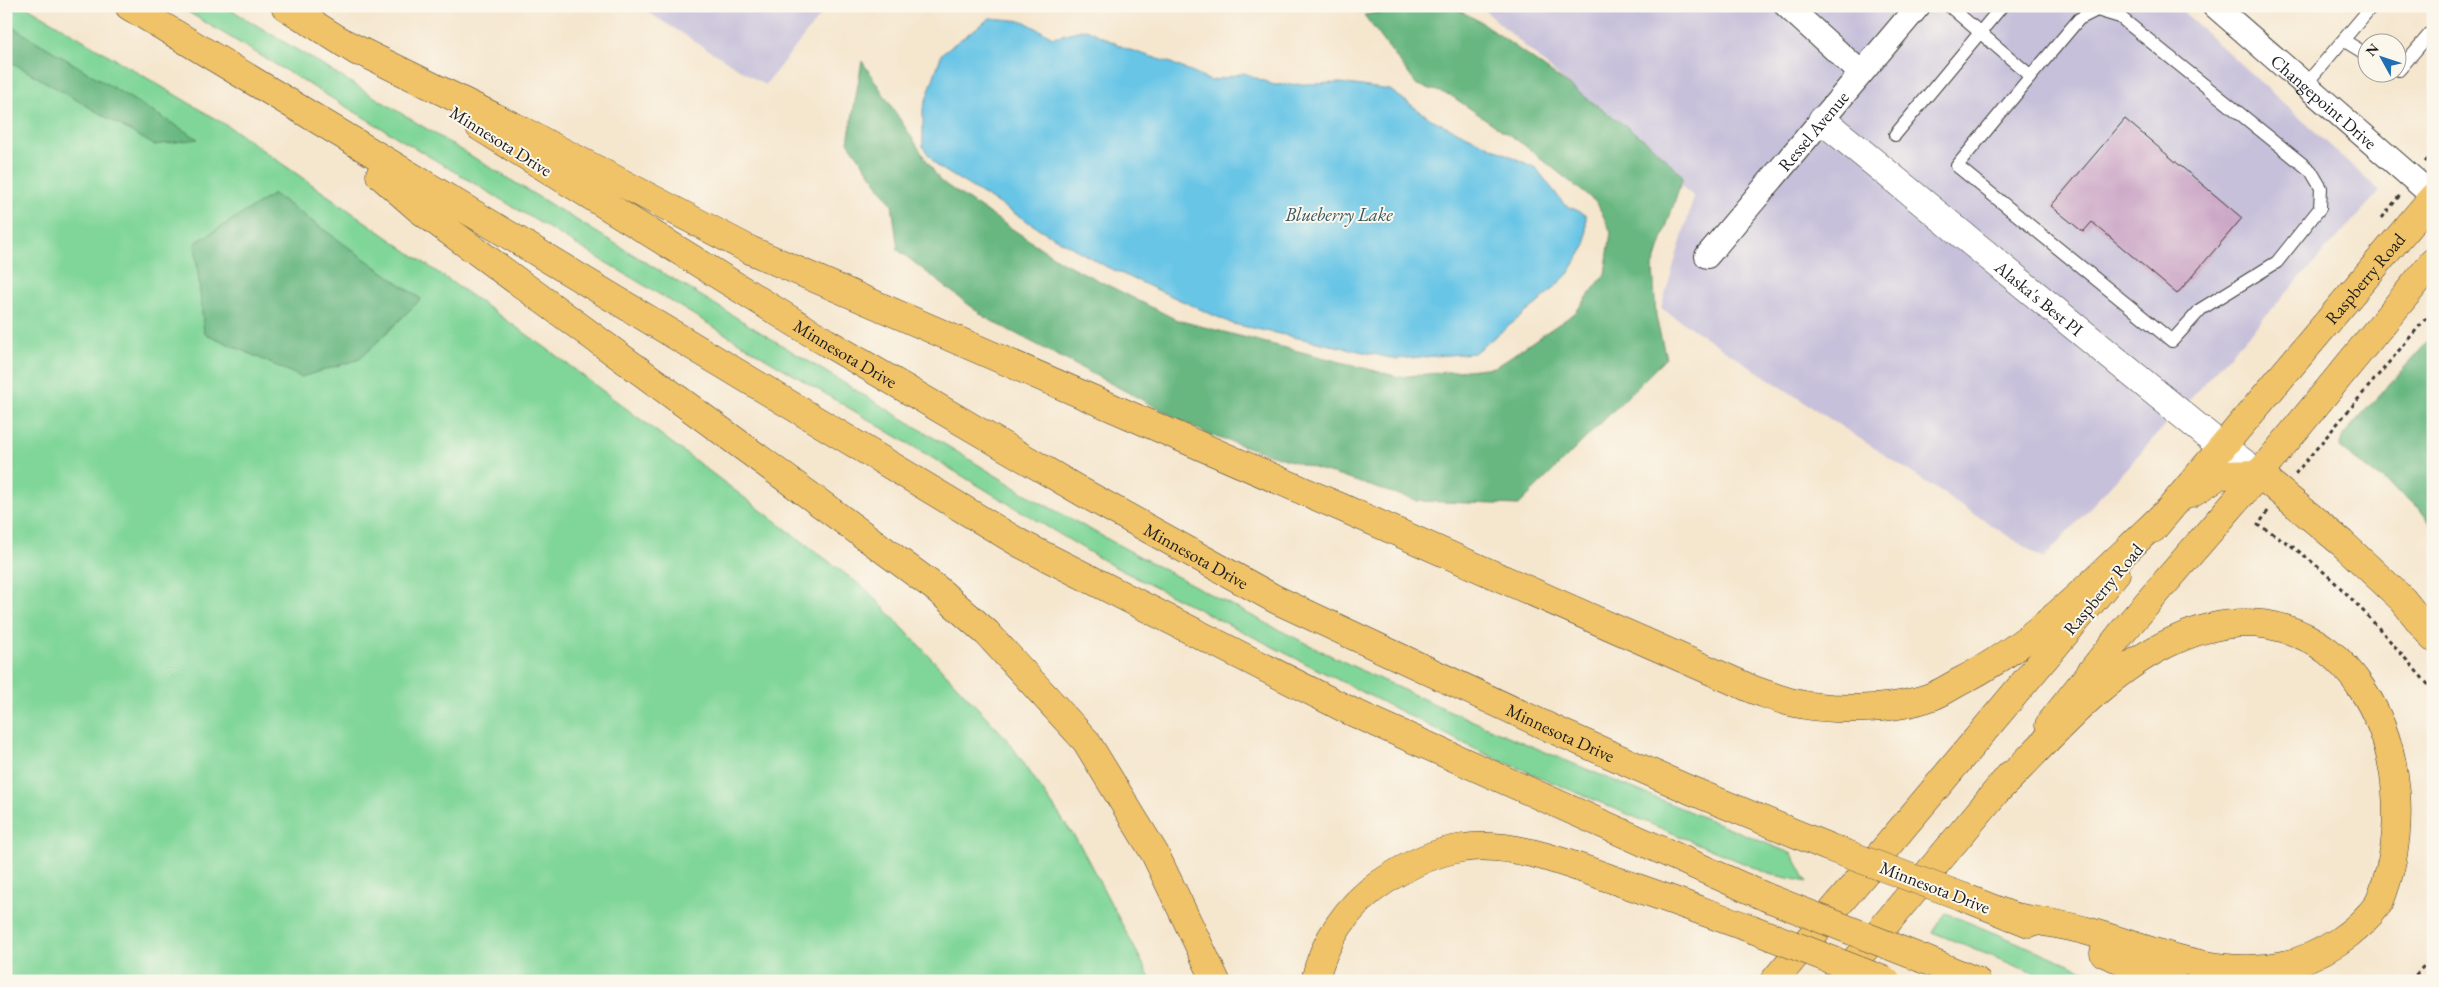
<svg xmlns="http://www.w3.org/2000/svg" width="2439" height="987" font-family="'EB Garamond',serif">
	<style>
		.industrial { fill: #c6c0da }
		.green { fill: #80d699; stroke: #4e795a }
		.forest { fill: #68b781; stroke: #426a4e }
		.water { fill: #68c5e6; stroke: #427081 }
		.building { fill: #caa5c6 }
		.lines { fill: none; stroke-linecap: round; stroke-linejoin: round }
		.service-casing { stroke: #3d3a37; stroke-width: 14 }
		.minor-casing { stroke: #3d3a37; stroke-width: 26 }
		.tertiary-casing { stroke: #3d3a37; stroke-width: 29 }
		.primary-casing { stroke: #3d3a37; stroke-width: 29 }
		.motorway-casing { stroke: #3d3a37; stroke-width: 29 }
		.path { stroke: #3d3a37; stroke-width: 3; stroke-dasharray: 4 4; stroke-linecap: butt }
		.service { stroke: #fff; stroke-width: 12 }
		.minor { stroke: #fff; stroke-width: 24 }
		.tertiary { stroke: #fff; stroke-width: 28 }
		.primary { stroke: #f0c369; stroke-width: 28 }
		.motorway { stroke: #f0c369; stroke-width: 28 }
		.motorway-bridge-casing { stroke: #3d3a37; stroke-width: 29; stroke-linecap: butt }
		.motorway-bridge { stroke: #f0c369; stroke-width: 28 }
		.labels { text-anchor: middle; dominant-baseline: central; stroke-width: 4; stroke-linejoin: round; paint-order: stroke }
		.street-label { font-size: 18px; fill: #1c1c1c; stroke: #fbf7ec }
		.water-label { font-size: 19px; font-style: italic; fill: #375763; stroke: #fbf7ec }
	</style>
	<rect width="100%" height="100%" fill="#fbf7ec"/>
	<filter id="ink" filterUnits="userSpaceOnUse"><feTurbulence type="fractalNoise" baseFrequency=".02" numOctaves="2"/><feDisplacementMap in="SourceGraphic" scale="10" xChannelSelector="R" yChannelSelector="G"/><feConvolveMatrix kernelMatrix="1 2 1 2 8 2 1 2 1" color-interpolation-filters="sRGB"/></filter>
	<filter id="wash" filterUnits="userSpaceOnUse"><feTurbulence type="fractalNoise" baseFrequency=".0096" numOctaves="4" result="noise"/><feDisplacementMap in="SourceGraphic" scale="20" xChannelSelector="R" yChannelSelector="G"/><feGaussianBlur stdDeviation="1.12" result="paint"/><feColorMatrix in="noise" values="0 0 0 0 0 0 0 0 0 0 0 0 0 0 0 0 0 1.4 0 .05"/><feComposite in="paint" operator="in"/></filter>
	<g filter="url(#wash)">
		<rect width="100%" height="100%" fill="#f5e6ce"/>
		<!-- industrial -->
		<path class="industrial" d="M 638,6 L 828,6 L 765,85 Z
			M 1480,6 L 2177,6 L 2380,191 L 2043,559 L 1661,308 L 1694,197 Z"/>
		<!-- green -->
		<path class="green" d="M 6,6 L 26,6 L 231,128 L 546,348 L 868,591 L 1007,739 L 1080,845 L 1152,981 L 6,981 Z
			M 178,6 L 225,6 L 1036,500 C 1166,571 1297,643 1432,703 C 1551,756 1672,804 1792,854 L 1807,882 L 1769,874 L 1481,752 L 1111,565 Z
			M 1946,913 L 2110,981 L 2053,981 L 1932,932 Z"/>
		<!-- forest -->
		<path class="forest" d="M 1421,6 L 1451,6 L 1481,22 L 1649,143 L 1683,176 L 1653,267 L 1656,317 L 1666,358 L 1519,505 L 1418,501 L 1209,435 L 986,318 L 898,250 L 892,204 L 848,142 L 862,61 L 940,181 L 1062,262 L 1177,320 L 1399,377 L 1495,367 L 1575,313 L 1605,274 L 1611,232 L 1597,203 L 1524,145 L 1450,95 L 1417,85 L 1364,15 Z
			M 6,23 L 198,139 L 154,145 L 6,59 Z
			M 274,194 L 421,299 L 360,359 L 301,377 L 204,333 L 195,243 Z
			M 2433,336 L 2433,527 L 2418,507 L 2340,448 L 2344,434 Z"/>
		<!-- water -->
		<path class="water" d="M 990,18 L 1023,21 L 1053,37 L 1086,29 L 1127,49 L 1171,63 L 1211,81 L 1244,73 L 1274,85 L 1340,83 L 1390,90 L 1431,119 L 1536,168 L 1564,204 L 1586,215 L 1586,245 L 1568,274 L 1538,303 L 1474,353 L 1396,359 L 1233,324 L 1107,267 L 1043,231 L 937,166 L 923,147 L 923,109 L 942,53 Z"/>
		<g id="blocks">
			<!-- building -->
			<path class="building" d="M 2125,119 L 2242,218 L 2177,294 L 2092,222 L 2083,232 L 2051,206 Z"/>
		</g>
	</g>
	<g filter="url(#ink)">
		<use href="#blocks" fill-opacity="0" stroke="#3d3a37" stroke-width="1"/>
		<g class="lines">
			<!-- service casing -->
			<g class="service-casing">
				<path id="service" d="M 1949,6 L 2031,76 L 1957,166 L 2172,341 L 2201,309 L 2277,262 L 2320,208 L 2321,188 L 2311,171 L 2120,17 L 2097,10 L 2079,19 L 2031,76
					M 2343,40 L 2366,54
					M 2396,69 L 2399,70 L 2433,30
					M 2305,85 L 2372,6
					M 1895,135 L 2002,6"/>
			</g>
			<!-- minor casing -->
			<g class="minor-casing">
				<g id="minor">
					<path d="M 1787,6 L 1861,73"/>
					<path id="s1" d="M 2215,6 L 2433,196"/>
					<path id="s2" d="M 1707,256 L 1918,6"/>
				</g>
			</g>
			<!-- tertiary casing -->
			<g class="tertiary-casing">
				<g id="tertiary">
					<path id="s3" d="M 1822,120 L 2222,447 L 2259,474"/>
				</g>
			</g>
			<!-- primary casing -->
			<g class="primary-casing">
				<g id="primary">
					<path d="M 2191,493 L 2220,475 L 2259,474"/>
					<path id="s4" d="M 2153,529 L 2433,197"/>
					<path d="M 2049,725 L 2125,629 L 2259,474 L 2433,262"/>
					<path d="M 1774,981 L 2116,573"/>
					<path d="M 1838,981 L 2010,775"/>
				</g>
			</g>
			<!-- motorway casing -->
			<g class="motorway-casing">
				<g id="motorway">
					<path d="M 129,6 L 1021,544 L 1350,711 L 1766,897"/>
					<path d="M 285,6 L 358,52"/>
					<path d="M 344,43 L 519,129 L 750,250 L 1345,509 L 1754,690 C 1766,694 1778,699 1790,702 C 1830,712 1894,711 1933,696 C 1943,692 1953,685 1963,680 C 2042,639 2104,570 2169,510"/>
					<path id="s5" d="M 480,127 L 826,342 L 1082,492 L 1275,599 L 1559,732 L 1690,790 L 1828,847"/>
					<path d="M 380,175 L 419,209 L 937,589 L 987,633 L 1086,741 L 1155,854 L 1216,981"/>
					<path d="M 2259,474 L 2342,543 L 2403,600 L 2433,638"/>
					<path d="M 1996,792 C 2051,738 2103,672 2175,640 C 2341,565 2439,757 2379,903 C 2357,933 2321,957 2284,965 C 2217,980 2150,949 2087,931 C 2062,924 2036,921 2011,916"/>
					<path d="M 1966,898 L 2029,923"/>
					<path d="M 2104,953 L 2172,981"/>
					<path d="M 1923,959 L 1976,981"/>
					<path d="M 1315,981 C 1323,942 1348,905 1381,883 C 1406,866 1433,852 1463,848 C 1511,840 1572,865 1617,881 C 1662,896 1707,913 1752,929"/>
				</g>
			</g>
			<!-- path -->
			<path class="path" d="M 2425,162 L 2431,156
				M 2382,218 L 2400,195
				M 2295,474 L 2433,310
				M 2268,511 L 2258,525 C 2328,562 2380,631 2433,690
				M 2410,981 L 2433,956"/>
			<!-- service -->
			<use href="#service" class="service"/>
			<!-- minor -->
			<use href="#minor" class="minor"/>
			<!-- tertiary -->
			<use href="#tertiary" class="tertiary"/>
			<!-- primary -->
			<use href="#primary" class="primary"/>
			<!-- motorway -->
			<use href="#motorway" class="motorway"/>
			<!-- motorway-bridge casing -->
			<g class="motorway-bridge-casing">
				<path id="motorway-bridge" d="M 1828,847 L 1966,898
					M 1766,897 L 1923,959
					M 1752,929 L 1886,981"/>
			</g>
			<!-- motorway-bridge -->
			<use href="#motorway-bridge" class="motorway-bridge"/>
		</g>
	</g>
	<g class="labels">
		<!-- street labels -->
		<g class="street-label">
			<text stroke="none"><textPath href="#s1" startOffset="145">Changepoint Drive</textPath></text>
			<text stroke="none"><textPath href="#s2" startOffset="164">Ressel Avenue</textPath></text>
			<text transform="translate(501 141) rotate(32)">Minnesota Drive</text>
			<text stroke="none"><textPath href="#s4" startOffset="328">Raspberry Road</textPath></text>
			<text stroke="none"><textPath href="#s3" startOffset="281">Alaska's Best PI</textPath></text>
			<text stroke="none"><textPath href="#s5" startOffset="430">Minnesota Drive</textPath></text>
			<text stroke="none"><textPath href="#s5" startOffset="835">Minnesota Drive</textPath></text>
			<text transform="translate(2103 589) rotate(-50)">Raspberry Road</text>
			<text stroke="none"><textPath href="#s5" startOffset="1240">Minnesota Drive</textPath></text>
			<text transform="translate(1935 887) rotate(21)">Minnesota Drive</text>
		</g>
		<!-- water labels -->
		<g class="water-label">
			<text x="1339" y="214">Blueberry Lake</text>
		</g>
	</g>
	<!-- margin -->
	<rect width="2439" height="987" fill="none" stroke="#fbf7ec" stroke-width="25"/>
	<!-- north arrow -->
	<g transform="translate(2382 58) rotate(310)"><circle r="24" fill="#fbf7ec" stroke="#a29f99"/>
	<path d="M0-4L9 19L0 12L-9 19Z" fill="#1f6fb2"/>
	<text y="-8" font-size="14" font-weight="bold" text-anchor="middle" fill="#1c1c1c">N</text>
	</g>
</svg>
